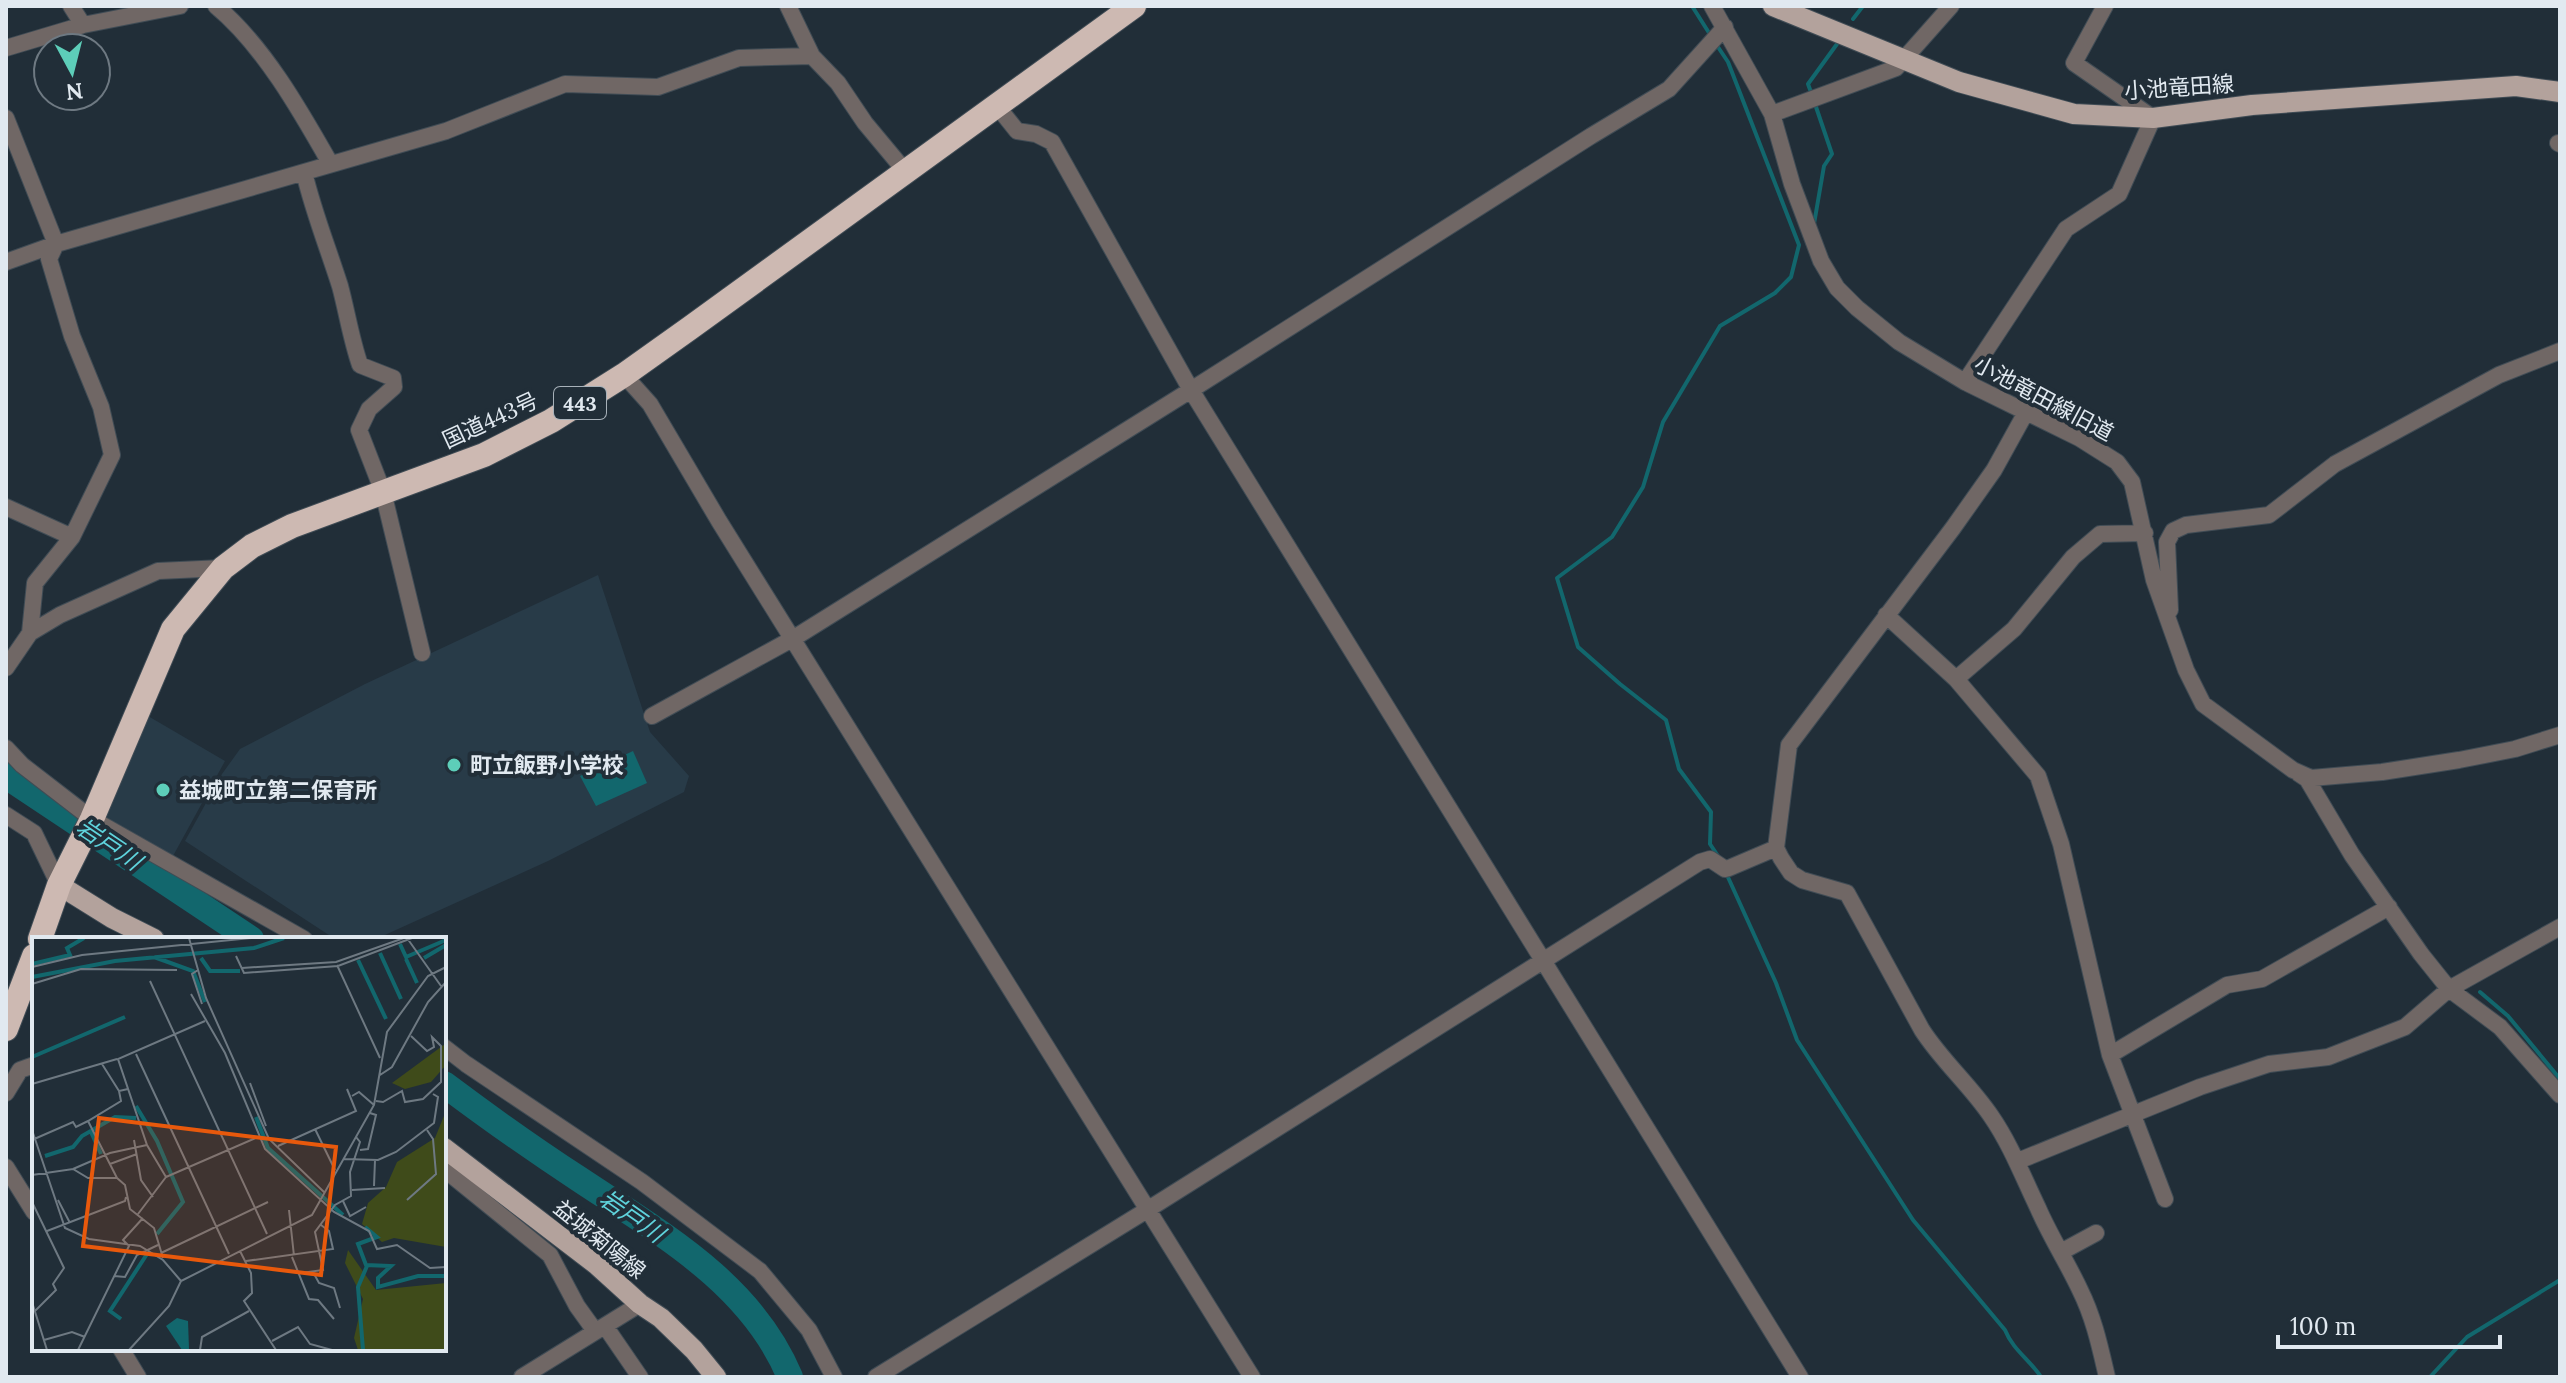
<svg xmlns="http://www.w3.org/2000/svg" width="2566" height="1383" font-family="Lora,'Noto Sans JP',serif">
	<style>
		.built { fill: #283b48 }
		.water { fill: #12676d }
		.lines { fill: none; stroke-linecap: round; stroke-linejoin: round }
		.stream { stroke: #12676d; stroke-width: 4 }
		.river { stroke: #12676d; stroke-width: 26 }
		.minor-casing { stroke: #404c55; stroke-width: 18 }
		.major-casing { stroke: #404c55; stroke-width: 22 }
		.highway-casing { stroke: #404c55; stroke-width: 26 }
		.minor { stroke: #706765; stroke-width: 16 }
		.major { stroke: #b3a29c; stroke-width: 20 }
		.highway { stroke: #cdb9b2; stroke-width: 24 }
		.poi-dot { fill: #5dceb9; stroke: #212e38; stroke-width: 3 }
		.labels { text-anchor: middle; dominant-baseline: central; stroke-width: 8; stroke-linejoin: round; paint-order: stroke }
		.shield { fill: #212e38; stroke: #a7b1b9; stroke-width: 2 }
		.shield-label { font-size: 20px; font-weight: bold; fill: #e1e9f0 }
		.street-label { font-size: 22px; fill: #e1e9f0; stroke: #212e38 }
		.poi-label { font-size: 22px; font-weight: bold; fill: #e1e9f0; stroke: #212e38; text-anchor: start }
		.water-label { font-size: 24px; font-style: italic; fill: #5fd3dc; stroke: #212e38 }
		.inset-river { fill: none; stroke: #12676d; stroke-width: 4 }
		.inset-road { fill: none; stroke: #6e7982; stroke-width: 2 }
		.view { fill: #e8590c; fill-opacity: 0.15; stroke: #e8590c; stroke-width: 4 }
		.inset-edge { fill: none; stroke: #e1e9f0; stroke-width: 4 }
	</style>
	<rect width="100%" height="100%" fill="#212e38"/>
	<!-- built -->
	<path class="built" d="M 598,575 L 650,732 L 689,776 L 684,792 L 548,861 L 376,939 L 335,939 L 185,841 L 222,774 L 240,749 L 365,684 Z
		M 148,716 L 225,761 L 173,856 L 105,819 Z"/>
	<!-- water -->
	<path class="water" d="M 633,751 L 647,783 L 596,806 L 580,776 Z"/>
	<g class="lines">
		<!-- stream -->
		<path class="stream" d="M 1692,6 L 1711,36
			M 1853,19 L 1863,6
			M 1716,44 L 1728,62 L 1799,245 L 1791,277 L 1775,293 L 1720,326 L 1663,422 L 1643,487 L 1612,537 L 1557,578 L 1578,647 L 1620,684 L 1666,720 L 1679,769 L 1711,812 L 1710,844 L 1720,859
			M 1812,95 L 1808,84 L 1837,44
			M 1814,224 L 1824,166 L 1832,154 L 1815,104
			M 1727,875 L 1776,983 L 1797,1040 L 1913,1220 L 2005,1330 C 2013,1350 2030,1360 2041,1377
			M 2480,992 L 2508,1016 L 2560,1079
			M 2430,1377 L 2467,1337 L 2560,1280"/>
		<!-- river -->
		<path class="river" d="M 6,776 L 251,939
			M 444,1084 C 488,1117 533,1149 579,1179 C 660,1233 751,1283 790,1377"/>
		<!-- minor casing -->
		<g class="minor-casing">
			<path id="minor" d="M 71,6 L 83,25
				M 216,6 C 263,45 300,110 330,163
				M 788,6 L 812,56 L 838,83 L 865,123 L 905,171
				M 1712,6 L 1772,114 L 1792,184 L 1821,261 L 1837,288 L 1857,308 L 1899,342 L 1965,382 L 2079,438 L 2117,462 L 2132,482 L 2154,580 L 2186,670 L 2203,704 L 2293,770 L 2311,778 L 2382,772 L 2459,760 L 2515,749 L 2560,735
				M 6,48 L 83,25 L 180,6
				M 997,106 L 1017,131 L 1036,134 L 1052,142 L 1191,390 L 1800,1377
				M 1772,114 L 1896,68 L 1951,6
				M 6,118 L 56,244 L 49,259 L 72,336 L 101,407 L 112,455 L 72,537 L 35,583 L 30,633
				M 2558,143 L 2560,144
				M 304,172 C 313,211 328,248 340,286 C 347,312 351,339 360,365 L 393,378 L 394,387 L 369,409 L 359,430 L 383,492 L 422,653
				M 6,262 L 56,244 L 446,131 L 565,84 L 658,87 L 739,58 L 812,56
				M 624,375 L 650,404 L 719,521 L 1252,1377
				M 1965,382 L 2066,229 L 2119,194 L 2153,118 L 2074,63 L 2105,6
				M 2025,414 L 1994,470 L 1953,528 L 1789,745 L 1776,848 L 1781,858 L 1791,873 L 1802,880 L 1847,893 L 1922,1030 C 1942,1061 1970,1085 1991,1116 C 2011,1145 2023,1177 2038,1208 C 2050,1236 2067,1262 2080,1290 C 2094,1318 2100,1347 2107,1377
				M 6,507 L 72,537
				M 2170,610 L 2167,542 L 2173,531 L 2186,525 L 2269,515 L 2335,464 L 2499,375 L 2560,351
				M 1886,615 L 1956,679 L 2038,776 L 2061,844 L 2110,1055 L 2165,1199
				M 6,668 L 30,633 L 60,615 L 158,571 L 223,568
				M 1956,679 L 2014,629 L 2073,557 L 2100,534 L 2145,533
				M 652,716 L 794,638 L 1191,390 L 1591,136 L 1669,89 L 1725,27
				M 6,748 L 22,765 L 92,819 L 304,939
				M 2298,773 L 2307,779 L 2352,855 L 2421,954 L 2449,989 L 2500,1027 L 2560,1095
				M 6,815 L 34,833 L 59,885
				M 444,1047 L 466,1064 L 642,1182 L 760,1271 L 809,1330 L 834,1377
				M 2110,1055 L 2227,985 L 2262,979 L 2389,907
				M 6,1093 L 20,1070 L 34,1065
				M 2018,1161 L 2200,1087 L 2269,1064 L 2328,1057 L 2405,1027 L 2449,989 L 2560,927
				M 6,1167 L 34,1212
				M 444,1169 L 550,1255 L 577,1306 L 595,1331
				M 2061,1252 L 2096,1233
				M 605,1326 L 640,1377
				M 121,1349 L 138,1377
				M 522,1377 L 640,1304
				M 876,1377 L 1147,1210 L 1700,862 L 1710,859 L 1725,869 L 1729,868 L 1776,848"/>
		</g>
		<!-- major casing -->
		<g class="major-casing">
			<path id="major" d="M 1773,6 L 1959,82 L 2074,114 L 2153,118 L 2252,105 L 2516,86 L 2560,92
				M 59,885 L 112,918 L 154,939
				M 444,1148 L 597,1265 L 640,1304 L 661,1318 L 694,1350 L 716,1377"/>
		</g>
		<!-- highway casing -->
		<g class="highway-casing">
			<path id="highway" d="M 40,939 L 59,885 L 92,819 L 173,629 L 223,568 L 252,546 L 292,526 L 484,455 L 551,421 L 624,375 L 690,328 L 1134,6
				M 6,1029 L 34,956"/>
		</g>
		<!-- minor -->
		<use href="#minor" class="minor"/>
		<!-- major -->
		<use href="#major" class="major"/>
		<!-- highway -->
		<use href="#highway" class="highway"/>
	</g>
	<!-- markers -->
	<g class="poi-dot">
		<circle cx="454" cy="765" r="8"/>
		<circle cx="163" cy="790" r="8"/>
	</g>
	<g class="labels">
		<!-- shield labels -->
		<rect class="shield" x="554" y="387" width="52" height="32" rx="6"/>
		<g class="shield-label">
			<text x="580" y="403">443</text>
		</g>
		<!-- street labels -->
		<g class="street-label">
			<text transform="translate(2179 87) rotate(-4)">小池竜田線</text>
			<text transform="translate(2044 398) rotate(28)">小池竜田線旧道</text>
			<text transform="translate(490 420) rotate(-25)">国道443号</text>
			<text transform="translate(600 1239) rotate(39)">益城菊陽線</text>
		</g>
		<!-- poi labels -->
		<g class="poi-label">
			<text x="470" y="765">町立飯野小学校</text>
			<text x="179" y="790">益城町立第二保育所</text>
		</g>
		<!-- water labels -->
		<g class="water-label">
			<text transform="translate(109 844) rotate(34)">岩戸川</text>
			<text transform="translate(632 1216) rotate(35)">岩戸川</text>
		</g>
	</g>
	<!-- overview -->
	<g transform="translate(32 937)">
		<rect width="414" height="414" fill="#212e38"/>
		<path d="M 414,86 L 414,128 L 399,145 L 373,152 L 360,146 L 413,107 ZM 414,174 L 414,310 L 362,301 L 350,305 L 330,287 L 336,266 L 354,250 L 365,225 L 403,201 ZM 316,313 L 344,353 L 414,346 L 414,413 L 326,413 L 322,401 L 331,362 L 313,326 Z" fill="#3f4b1a"/>
		<path d="M 145,381 L 156,384 L 157,412 L 150,413 L 134,389 Z" fill="#12676d"/>
		<path class="inset-river" d="M 368,7 L 374,20 L 414,3M 348,16 L 369,62M 122,20 L 161,34 L 173,65M 169,21 L 178,34 L 208,34M 392,21 L 414,8M 374,22 L 385,46M 326,23 L 354,82M 0,27 L 38,18 L 35,11 L 52,1M 0,40 L 83,24 L 222,11 L 252,1M 0,120 L 93,80M 104,169 L 125,204 L 151,265 L 125,297M 224,180 L 236,211 L 311,278M 59,195 L 69,217M 13,219 L 41,210 L 50,199 L 83,180 L 104,181M 333,290 L 345,300 L 326,307 L 334,328 L 359,329 L 346,341 L 346,350 L 386,339 L 414,339M 89,382 L 78,374 L 115,317M 331,413 L 326,350 L 335,329"/>
		<path class="inset-road" d="M 157,1 L 174,61 L 237,202 L 293,256M 375,1 L 409,49M 204,19 L 212,36 L 306,29 L 380,1M 305,28 L 348,121M 0,30 L 50,18 L 219,1M 210,31 L 304,25 L 372,1M 166,33 L 160,37 L 170,67M 118,44 L 235,297M 0,47 L 49,32 L 145,33M 159,57 L 193,116 L 233,212 L 302,275 L 337,294 L 345,312 L 365,308 L 398,331 L 414,330M 104,117 L 197,317M 70,127 L 87,154M 348,138 L 360,130 L 396,65 L 414,45M 218,146 L 234,189M 0,147 L 85,122M 320,159 L 327,155 L 342,168M 344,164 L 351,165 L 370,154 L 373,165 L 391,162 L 409,145 L 409,109 L 400,100 L 402,110 L 395,114 L 379,99M 56,184 L 85,241M 283,192 L 303,233M 0,193 L 33,291 L 57,302 L 108,309 L 131,323 L 149,344M 0,203 L 41,185 L 44,190 L 56,184 L 89,164 L 87,154 L 96,152M 102,203 L 109,243 L 121,260M 246,209 L 324,174 L 315,152M 328,213 L 336,212 L 344,178 L 338,176M 312,222 L 346,223 L 364,215 L 402,186 L 406,160 L 401,157M 78,227 L 105,217M 41,232 L 78,216 L 115,208M 0,238 L 41,232 L 56,241 L 85,241 L 93,248 L 98,272 L 122,291 L 131,321M 134,240 L 115,208 L 86,122 L 173,84M 134,240 L 226,200M 342,249 L 343,223M 320,253 L 353,251M 26,263 L 38,286M 375,263 L 404,237 L 401,202 L 395,193M 311,264 L 318,279 L 334,270M 0,265 L 32,331 L 21,347 L 24,353 L 3,374M 257,273 L 262,319M 106,277 L 134,240M 15,294 L 93,264 L 94,260M 208,314 L 219,336 L 220,356 L 212,364 L 244,413M 129,316 L 236,265M 260,320 L 277,362 L 286,363 L 302,382M 214,324 L 301,312 L 297,294 L 289,288M 281,335 L 287,346 L 302,351 L 308,371M 269,336 L 291,333 L 283,295 L 303,268 L 319,259 L 318,235 L 328,205 L 324,200M 82,339 L 93,340 L 105,318 L 126,308M 0,365 L 15,413M 12,403 L 40,395 L 53,400M 240,404 L 266,390 L 278,407 L 300,413M 46,413 L 97,309 L 91,303 L 111,281M 97,413 L 137,369 L 149,344 L 280,278 L 342,168 L 355,95 L 396,39 L 414,30M 168,413 L 170,400 L 217,374"/>
		<path class="view" d="M 67,181 L 304,210 L 289,338 L 51,309 Z"/>
		<rect width="414" height="414" class="inset-edge"/>
	</g>
	<!-- border -->
	<rect width="2566" height="1383" fill="none" stroke="#e1e9f0" stroke-width="16"/>
	<!-- north arrow -->
	<g transform="translate(72 72) rotate(173)"><circle r="38" fill="#212e38" stroke="#6e7982" stroke-width="2"/>
	<path d="M0-6L14 30L0 20L-14 30Z" fill="#5dceb9"/>
	<text y="-12" font-size="22" font-weight="bold" text-anchor="middle" fill="#e1e9f0">N</text>
	</g>
	<!-- scale -->
	<path d="M2278 1335v12h222v-12" fill="none" stroke="#e1e9f0" stroke-width="4"/>
	<text x="2290" y="1335" font-size="24" fill="#e1e9f0" stroke="#212e38" stroke-width="6" paint-order="stroke">100 m</text>
</svg>
